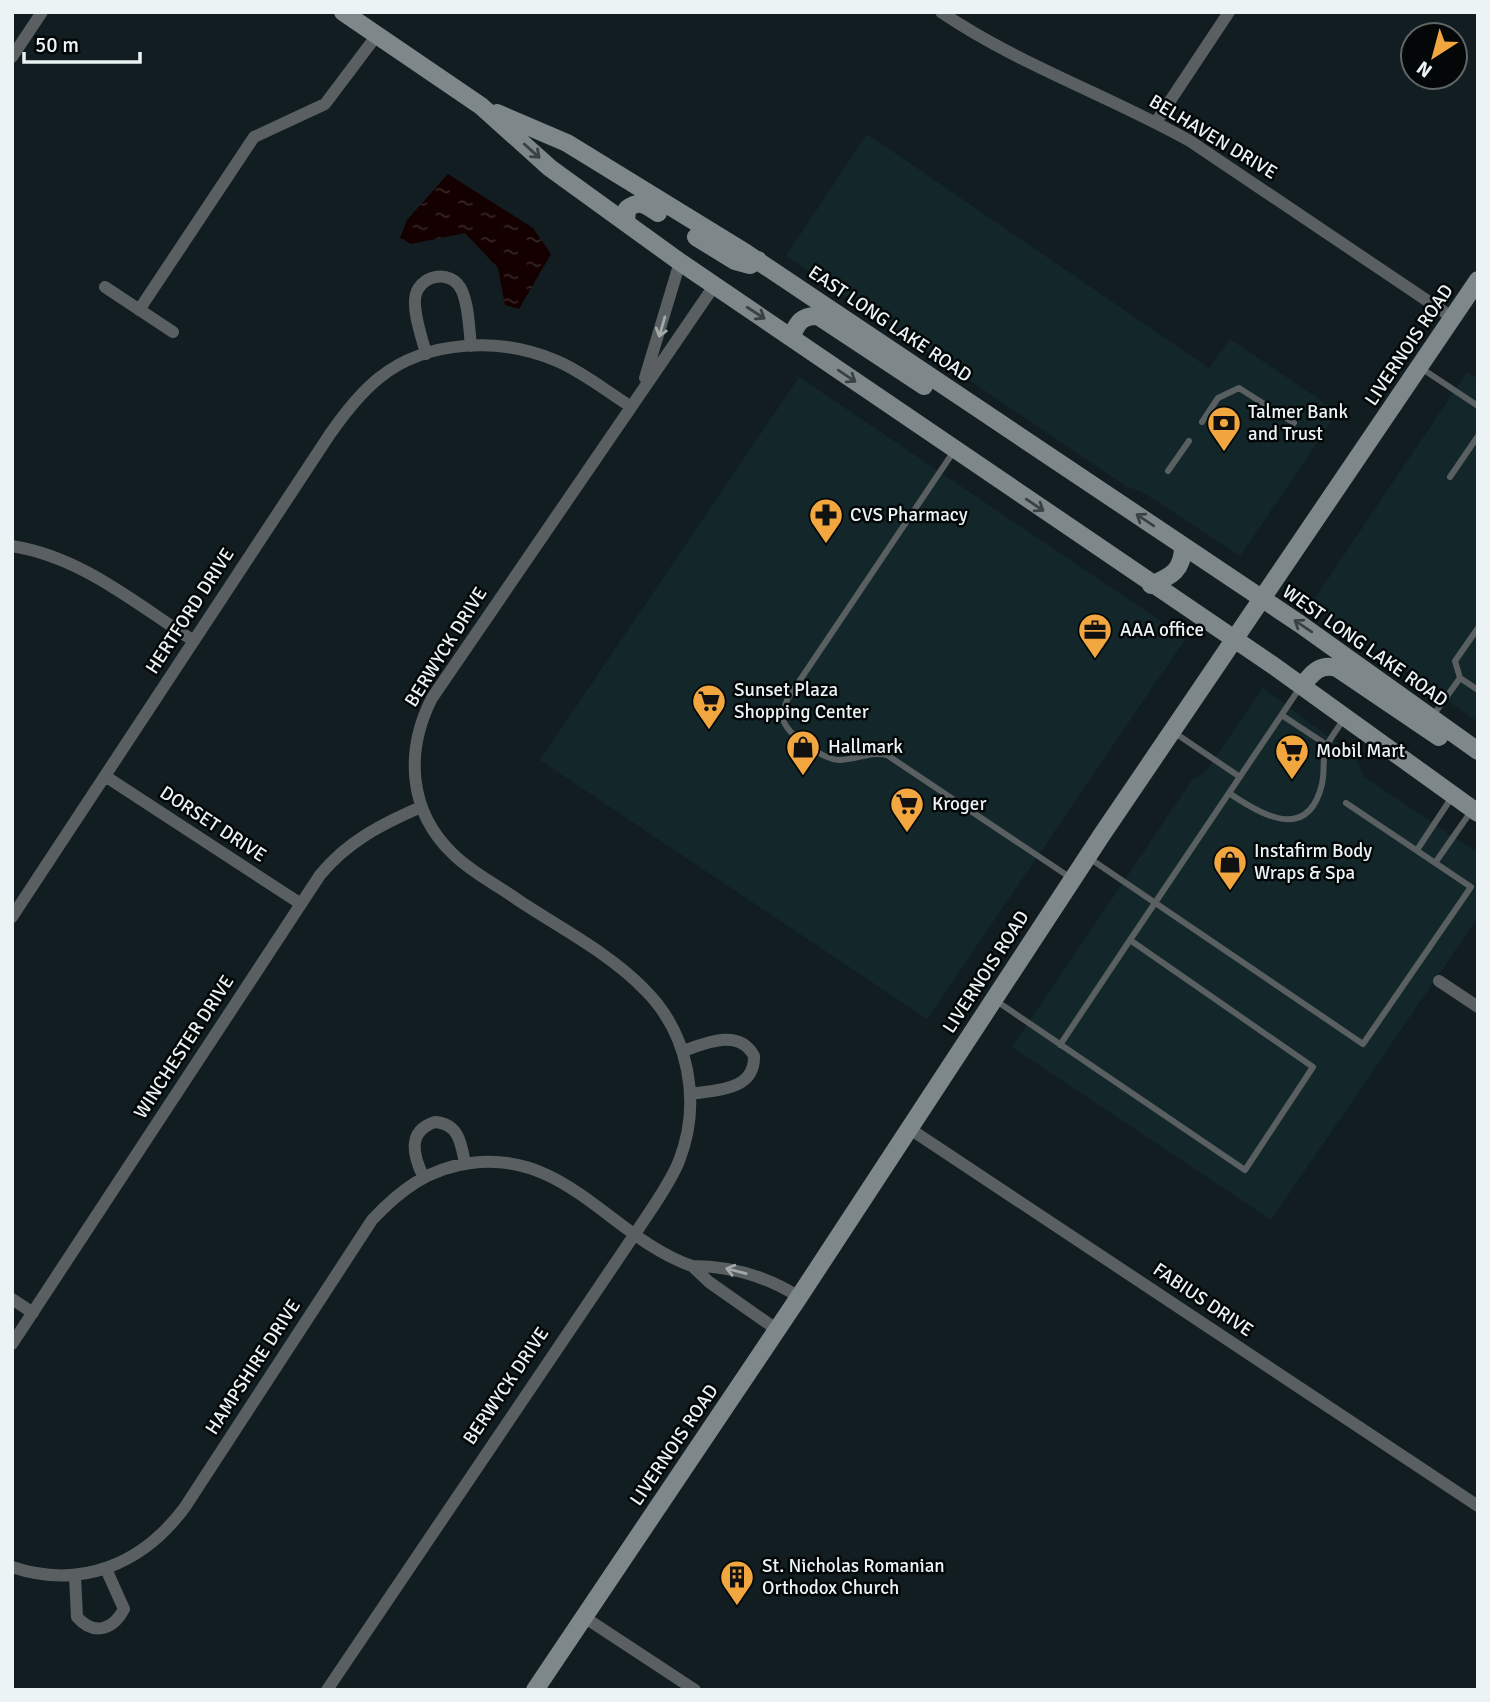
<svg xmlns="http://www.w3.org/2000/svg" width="1490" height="1702" font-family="Signika,sans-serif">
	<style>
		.built { fill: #13272b }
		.water { fill: url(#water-ripples) }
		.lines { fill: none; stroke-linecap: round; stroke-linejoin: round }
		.lane { stroke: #5a6061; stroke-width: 6 }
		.street { stroke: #5a6061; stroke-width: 12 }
		.secondary { stroke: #7e8789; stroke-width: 18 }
		.oneway { stroke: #3a4142 }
		.oneway2 { stroke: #a2aaaa }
		.labels { text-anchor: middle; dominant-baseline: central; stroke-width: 5; stroke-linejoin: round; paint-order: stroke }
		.street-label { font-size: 19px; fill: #ebf3f4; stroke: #030707 }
		.poi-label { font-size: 19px; fill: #ebf3f4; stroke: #030707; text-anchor: start }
	</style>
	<defs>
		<pattern id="water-ripples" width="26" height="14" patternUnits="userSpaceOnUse" patternTransform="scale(1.75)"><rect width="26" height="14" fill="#140000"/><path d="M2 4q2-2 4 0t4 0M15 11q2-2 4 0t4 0" fill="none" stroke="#362626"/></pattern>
	</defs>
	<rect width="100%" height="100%" fill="#111d20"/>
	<!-- built -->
	<path class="built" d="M 867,134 L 1209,368 L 1230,339 L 1338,412 L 1240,556 L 1141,491 L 1127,487 L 786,256 Z
		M 1467,372 L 1478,379 L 1478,722 L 1311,604 Z
		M 799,377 L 1186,638 L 927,1019 L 540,760 Z
		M 1263,688 L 1356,757 L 1364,777 L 1478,853 L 1478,917 L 1271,1220 L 1012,1047 L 1192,780 L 1206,771 Z"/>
	<!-- water -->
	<path class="water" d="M 448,174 L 533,228 L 551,254 L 519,309 L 505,305 L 498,268 L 465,233 L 411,244 L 400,238 L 407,220 Z"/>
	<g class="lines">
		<!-- lane -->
		<path class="lane" d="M 1421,368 L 1478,406
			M 1202,422 L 1218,398 L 1239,388 L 1294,423
			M 954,451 L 788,698 C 785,706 782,711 783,719 C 787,735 823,759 839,760 C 856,760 870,751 887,755 L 1071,878
			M 1168,471 L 1189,441
			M 1450,477 L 1478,436
			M 1460,678 L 1478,690
			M 1283,716 L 1327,745
			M 1432,717 L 1460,678 L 1455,661 L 1478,628
			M 1175,733 L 1240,777
			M 1229,793 C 1261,815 1308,843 1322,784 C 1325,771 1322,758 1326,747 C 1331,737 1338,728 1344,719
			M 1417,850 L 1452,797
			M 1089,858 L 1363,1044 L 1471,887 L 1346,803
			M 1435,863 L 1472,810
			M 1130,940 L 1301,686
			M 995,1000 L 1245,1170 L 1313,1067 L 1130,940 L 1060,1045"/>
		<!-- street -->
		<path class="street" d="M 941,12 C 1019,65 1108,95 1190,141 L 1453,318
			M 12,57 L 42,12
			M 1156,122 L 1229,12
			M 105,287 L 173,332
			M 139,310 L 254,137 L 325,104 L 377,35
			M 426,354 C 422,337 414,317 415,300 C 416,275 452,267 462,291 C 469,307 469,329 471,346
			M 645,378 L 680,262
			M 12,546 C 82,557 136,604 194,641
			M 105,776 L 301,904
			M 12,917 L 330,434 C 344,414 359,394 379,378 C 427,339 502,337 557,361 C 583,372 606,391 630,406
			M 1439,981 L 1478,1007
			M 683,1051 C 706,1043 739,1028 754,1056 C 755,1091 716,1090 690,1094
			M 907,1127 L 1478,1506
			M 423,1176 C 413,1155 407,1131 435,1122 C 459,1124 461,1143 465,1163
			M 12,1299 L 33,1313
			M 776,1329 L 709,1282 L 692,1266 C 730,1266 766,1276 799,1297
			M 12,1344 L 320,875 C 348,841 382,824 421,807
			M 12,1567 C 81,1590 143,1564 185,1507 L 372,1220 C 400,1190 429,1168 471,1163 C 566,1150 612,1238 692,1266
			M 75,1576 L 77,1617 C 94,1636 113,1630 124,1609 L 106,1569
			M 584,1617 L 695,1690
			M 327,1690 L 647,1216 C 658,1199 671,1181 679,1161 C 702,1103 689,1033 644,989 C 609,953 560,928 518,900 C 497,885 471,872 453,854 C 408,811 405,751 432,698 L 714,286"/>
		<!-- secondary -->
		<path class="secondary" d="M 343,12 L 481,106 L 550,168 L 680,262 L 1274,666 L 1478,813
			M 497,113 L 567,143 L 746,253 L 1300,624 L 1478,751
			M 626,222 L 627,209 C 640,199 645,205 658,213
			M 696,237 L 735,261 L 750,265 L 758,260
			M 792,336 C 797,323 802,315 818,316 L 924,386
			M 1151,585 C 1172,576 1183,570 1183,546
			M 1302,686 C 1312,673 1320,663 1337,668 L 1439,737
			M 535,1690 L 799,1297 L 1101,836 L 1478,280"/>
	</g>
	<!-- one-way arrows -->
	<defs><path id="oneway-shaft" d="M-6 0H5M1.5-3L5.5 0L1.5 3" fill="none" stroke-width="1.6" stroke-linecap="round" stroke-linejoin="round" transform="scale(1.75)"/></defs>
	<g class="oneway">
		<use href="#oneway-shaft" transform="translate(532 151) rotate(42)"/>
		<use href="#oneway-shaft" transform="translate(756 313) rotate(33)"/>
		<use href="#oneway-shaft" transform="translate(847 376) rotate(34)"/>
		<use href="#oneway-shaft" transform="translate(1035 505) rotate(34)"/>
		<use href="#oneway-shaft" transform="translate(1145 520) rotate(-146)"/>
		<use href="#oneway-shaft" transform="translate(1303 626) rotate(-146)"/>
	</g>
	<g class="oneway2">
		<use href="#oneway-shaft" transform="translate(662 327) rotate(106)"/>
		<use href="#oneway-shaft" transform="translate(736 1271) rotate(-165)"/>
	</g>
	<!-- icons -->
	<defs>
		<g id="bank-pin" transform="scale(1.75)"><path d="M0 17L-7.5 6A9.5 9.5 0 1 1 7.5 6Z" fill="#f1a63f" stroke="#030707"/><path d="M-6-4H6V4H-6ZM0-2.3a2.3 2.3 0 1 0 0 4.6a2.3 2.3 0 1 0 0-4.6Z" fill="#111"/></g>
		<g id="pharmacy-pin" transform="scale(1.75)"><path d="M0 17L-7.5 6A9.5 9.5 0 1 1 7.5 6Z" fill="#f1a63f" stroke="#030707"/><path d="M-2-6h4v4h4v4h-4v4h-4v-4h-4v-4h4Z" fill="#111"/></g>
		<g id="office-pin" transform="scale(1.75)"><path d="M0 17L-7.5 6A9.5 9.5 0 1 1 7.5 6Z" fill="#f1a63f" stroke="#030707"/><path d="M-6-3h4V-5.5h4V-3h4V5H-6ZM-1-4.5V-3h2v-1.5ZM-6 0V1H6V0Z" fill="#111"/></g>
		<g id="supermarket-pin" transform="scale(1.75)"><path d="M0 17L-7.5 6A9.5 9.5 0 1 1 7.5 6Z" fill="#f1a63f" stroke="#030707"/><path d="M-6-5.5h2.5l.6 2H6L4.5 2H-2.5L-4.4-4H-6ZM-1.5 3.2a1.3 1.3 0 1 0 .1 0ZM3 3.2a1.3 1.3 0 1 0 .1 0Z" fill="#111"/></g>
		<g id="shop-pin" transform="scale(1.75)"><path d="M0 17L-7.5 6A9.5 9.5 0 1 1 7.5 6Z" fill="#f1a63f" stroke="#030707"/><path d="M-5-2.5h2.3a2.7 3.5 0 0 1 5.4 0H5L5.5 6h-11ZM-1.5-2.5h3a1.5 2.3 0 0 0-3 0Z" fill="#111"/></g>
		<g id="building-pin" transform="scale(1.75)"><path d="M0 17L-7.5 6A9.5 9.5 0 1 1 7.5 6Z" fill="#f1a63f" stroke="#030707"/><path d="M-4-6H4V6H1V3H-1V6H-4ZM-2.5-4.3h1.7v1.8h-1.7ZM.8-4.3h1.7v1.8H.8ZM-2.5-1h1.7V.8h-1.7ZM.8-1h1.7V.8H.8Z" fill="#111"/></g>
	</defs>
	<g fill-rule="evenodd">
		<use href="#bank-pin" x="1224" y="423"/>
		<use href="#pharmacy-pin" x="826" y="515"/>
		<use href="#office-pin" x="1095" y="630"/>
		<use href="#supermarket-pin" x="709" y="701"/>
		<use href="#shop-pin" x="803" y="747"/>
		<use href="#supermarket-pin" x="1292" y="751"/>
		<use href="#supermarket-pin" x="907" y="804"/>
		<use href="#shop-pin" x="1230" y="862"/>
		<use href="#building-pin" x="737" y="1577"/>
	</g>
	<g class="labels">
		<!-- street labels -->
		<g class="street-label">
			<text transform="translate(1213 137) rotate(31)">BELHAVEN DRIVE</text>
			<text transform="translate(890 324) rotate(34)">EAST LONG LAKE ROAD</text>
			<text transform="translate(1409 345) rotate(-56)">LIVERNOIS ROAD</text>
			<text transform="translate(190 611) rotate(-57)">HERTFORD DRIVE</text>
			<text transform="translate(1365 646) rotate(35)">WEST LONG LAKE ROAD</text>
			<text transform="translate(446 647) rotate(-58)">BERWYCK DRIVE</text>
			<text transform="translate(213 824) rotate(33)">DORSET DRIVE</text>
			<text transform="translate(986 972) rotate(-57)">LIVERNOIS ROAD</text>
			<text transform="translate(184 1047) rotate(-57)">WINCHESTER DRIVE</text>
			<text transform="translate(1203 1300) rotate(34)">FABIUS DRIVE</text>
			<text transform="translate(253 1367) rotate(-57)">HAMPSHIRE DRIVE</text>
			<text transform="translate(506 1386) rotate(-56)">BERWYCK DRIVE</text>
			<text transform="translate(674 1445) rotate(-56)">LIVERNOIS ROAD</text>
		</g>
		<!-- poi labels -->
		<g class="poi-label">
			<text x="1248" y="412">Talmer Bank<tspan x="1248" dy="22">and Trust</tspan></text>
			<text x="850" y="515">CVS Pharmacy</text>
			<text x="1120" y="630">AAA office</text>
			<text x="734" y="690">Sunset Plaza<tspan x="734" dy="22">Shopping Center</tspan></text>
			<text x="828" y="747">Hallmark</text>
			<text x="1316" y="751">Mobil Mart</text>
			<text x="932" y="804">Kroger</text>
			<text x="1254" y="851">Instafirm Body<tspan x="1254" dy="22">Wraps &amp; Spa</tspan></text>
			<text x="762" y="1566">St. Nicholas Romanian<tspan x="762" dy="22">Orthodox Church</tspan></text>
		</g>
	</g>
	<!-- border -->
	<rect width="1490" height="1702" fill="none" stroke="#ebf3f4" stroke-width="28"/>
	<!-- north arrow -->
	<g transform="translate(1434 56) rotate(216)"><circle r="33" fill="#030707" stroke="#606566" stroke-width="2"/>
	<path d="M0-5L12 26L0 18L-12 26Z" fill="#f1a63f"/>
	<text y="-10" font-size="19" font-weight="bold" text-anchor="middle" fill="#ebf3f4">N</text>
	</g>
	<!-- scale -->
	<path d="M24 52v10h116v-10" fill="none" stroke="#ebf3f4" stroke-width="3.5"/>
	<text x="35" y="52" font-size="21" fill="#ebf3f4" stroke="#030707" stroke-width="5" paint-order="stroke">50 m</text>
</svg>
